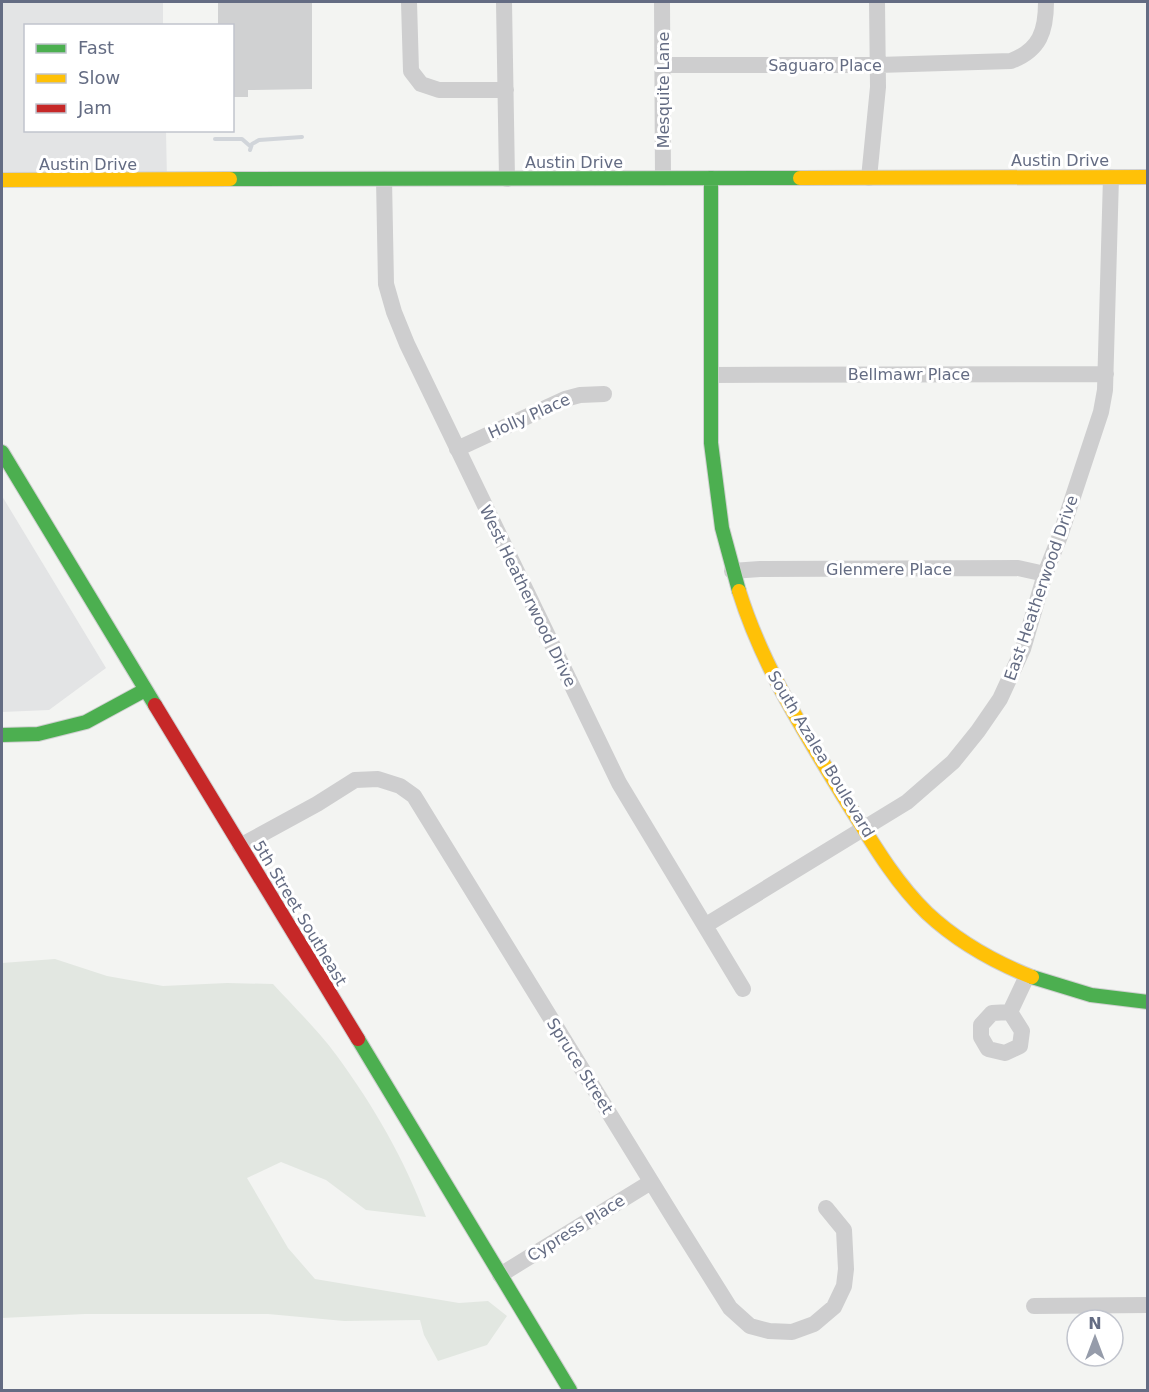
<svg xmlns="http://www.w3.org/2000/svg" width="1149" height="1392" font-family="'DejaVu Sans',sans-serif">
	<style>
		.built { fill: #e3e4e5 }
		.green { fill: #e2e7e1 }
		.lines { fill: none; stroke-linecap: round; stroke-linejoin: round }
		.stream { stroke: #d1d5da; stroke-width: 4 }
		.building { fill: #d0d1d2 }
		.fast-casing { stroke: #d0d0d1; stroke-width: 16 }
		.slow-casing { stroke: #d0d0d1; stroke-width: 16 }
		.jam-casing { stroke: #d0d0d1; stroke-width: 16 }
		.street { stroke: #cececf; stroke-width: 16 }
		.fast { stroke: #4caf50; stroke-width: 14 }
		.slow { stroke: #ffc107; stroke-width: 14 }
		.jam { stroke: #c62828; stroke-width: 14 }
		.labels { text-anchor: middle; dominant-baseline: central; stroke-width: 6; stroke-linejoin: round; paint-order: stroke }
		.street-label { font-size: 16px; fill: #646c83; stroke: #fff }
	</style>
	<rect width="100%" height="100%" fill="#f3f4f2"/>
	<!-- built -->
	<path class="built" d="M 2,2 L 163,2 L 163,25 L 26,26 L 26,130 L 166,131 L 167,180 L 2,180 Z
		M 2,496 L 106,668 L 49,710 L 2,712 Z"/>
	<!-- green -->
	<path class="green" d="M 55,959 L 107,976 L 163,986 L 227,983 L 273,984 C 294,1007 318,1030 337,1056 C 373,1105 405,1160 426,1217 L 366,1210 L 326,1180 L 281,1162 L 247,1178 L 288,1248 L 315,1279 L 459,1303 L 488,1301 L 507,1316 L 487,1345 L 438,1361 L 424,1335 L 420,1320 L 344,1321 L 268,1314 L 85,1314 L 2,1318 L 2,963 Z"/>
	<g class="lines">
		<!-- stream -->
		<path class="stream" d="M 215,139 L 242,139 L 250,146
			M 250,150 L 252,144 L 259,140 L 302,137"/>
	</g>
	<!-- building -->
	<path class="building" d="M 218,2 L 312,2 L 312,89 L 248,90 L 248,97 L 232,97 L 232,26 L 218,26 Z"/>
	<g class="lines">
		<!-- fast casing -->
		<g class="fast-casing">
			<path id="fast" d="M 711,178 L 711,443 L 722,528 L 739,591
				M 230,179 L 800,178
				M 2,452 L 155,705
				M 2,735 L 38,734 L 86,722 L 145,690
				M 1032,977 L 1091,995 L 1148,1002
				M 358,1039 L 570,1390"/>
		</g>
		<!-- slow casing -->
		<g class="slow-casing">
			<path id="slow" d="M 800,178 L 1148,177
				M 2,180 L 230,179
				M 739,591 C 762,665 802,728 842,794 C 868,835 892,879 927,913 C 957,941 994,962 1032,977"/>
		</g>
		<!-- jam casing -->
		<g class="jam-casing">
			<path id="jam" d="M 155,705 L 358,1039"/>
		</g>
		<!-- street -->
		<path class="street" d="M 409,2 L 411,71 L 421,84 L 439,90 L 506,90
			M 504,2 L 507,179
			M 662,2 L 663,178
			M 663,65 L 878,65 L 1011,61 C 1040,50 1046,31 1046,2
			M 869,178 L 878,87 L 877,2
			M 384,179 L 386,284 L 394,312 L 407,344 L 619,783 L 743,989
			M 712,375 L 1106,374
			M 457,449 L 565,399 L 580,395 L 604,394
			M 732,571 L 760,569 L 1018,568 L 1045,574
			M 240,846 L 317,804 L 355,780 L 378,779 L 400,786 L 414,796 L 673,1217 L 730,1308 L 750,1326 L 769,1331 L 792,1332 L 814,1324 L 834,1307 L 844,1286 L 846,1269 L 844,1230 L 826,1208
			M 706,925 L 907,802 L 953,762 L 978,731 L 1000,699 L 1023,649 L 1045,574 L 1060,536 L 1101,412 L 1105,390 L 1111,177
			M 1010,1012 L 1022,1031 L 1020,1046 L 1005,1053 L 988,1049 L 981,1037 L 981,1025 L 992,1013 Z
			M 1010,1012 L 1027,976
			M 500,1275 L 651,1182
			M 1034,1306 L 1148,1305"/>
		<!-- fast -->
		<use href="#fast" class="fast"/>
		<!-- slow -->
		<use href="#slow" class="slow"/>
		<!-- jam -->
		<use href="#jam" class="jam"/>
	</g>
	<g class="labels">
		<!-- street labels -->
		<g class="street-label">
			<text x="825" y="65">Saguaro Place</text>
			<text transform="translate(663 90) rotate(-90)">Mesquite Lane</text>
			<text x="1060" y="160">Austin Drive</text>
			<text x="574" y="162">Austin Drive</text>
			<text x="88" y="164">Austin Drive</text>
			<text x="909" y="374">Bellmawr Place</text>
			<text transform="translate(529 416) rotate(-24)">Holly Place</text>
			<text x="889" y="569">Glenmere Place</text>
			<text transform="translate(1041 588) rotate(-71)">East Heatherwood Drive</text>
			<text transform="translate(528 596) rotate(64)">West Heatherwood Drive</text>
			<text transform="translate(821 754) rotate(59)">South Azalea Boulevard</text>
			<text transform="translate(300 913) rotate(59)">5th Street Southeast</text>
			<text transform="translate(580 1066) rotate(58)">Spruce Street</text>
			<text transform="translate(576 1228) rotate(-32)">Cypress Place</text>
		</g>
	</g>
	<!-- border -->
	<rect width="1149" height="1392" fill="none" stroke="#646c83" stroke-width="6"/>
	<!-- legend -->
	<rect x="24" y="24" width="210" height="108" fill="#ffffff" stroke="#c1c4cd" stroke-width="1.5"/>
	<rect x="36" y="44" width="30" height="9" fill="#4caf50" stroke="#c1c4cd" stroke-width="1.5"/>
	<text x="78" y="54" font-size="18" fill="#646c83">Fast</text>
	<rect x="36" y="74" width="30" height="9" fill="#ffc107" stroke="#c1c4cd" stroke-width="1.5"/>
	<text x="78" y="84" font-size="18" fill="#646c83">Slow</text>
	<rect x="36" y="104" width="30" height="9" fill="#c62828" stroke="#c1c4cd" stroke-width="1.5"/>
	<text x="78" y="114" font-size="18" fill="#646c83">Jam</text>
	<!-- north arrow -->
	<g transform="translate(1095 1338)"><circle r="28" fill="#ffffff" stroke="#c1c4cd" stroke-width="1.5"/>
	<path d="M0-4.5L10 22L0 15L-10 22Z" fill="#969caa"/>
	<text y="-9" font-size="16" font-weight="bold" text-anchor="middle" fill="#646c83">N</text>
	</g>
</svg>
